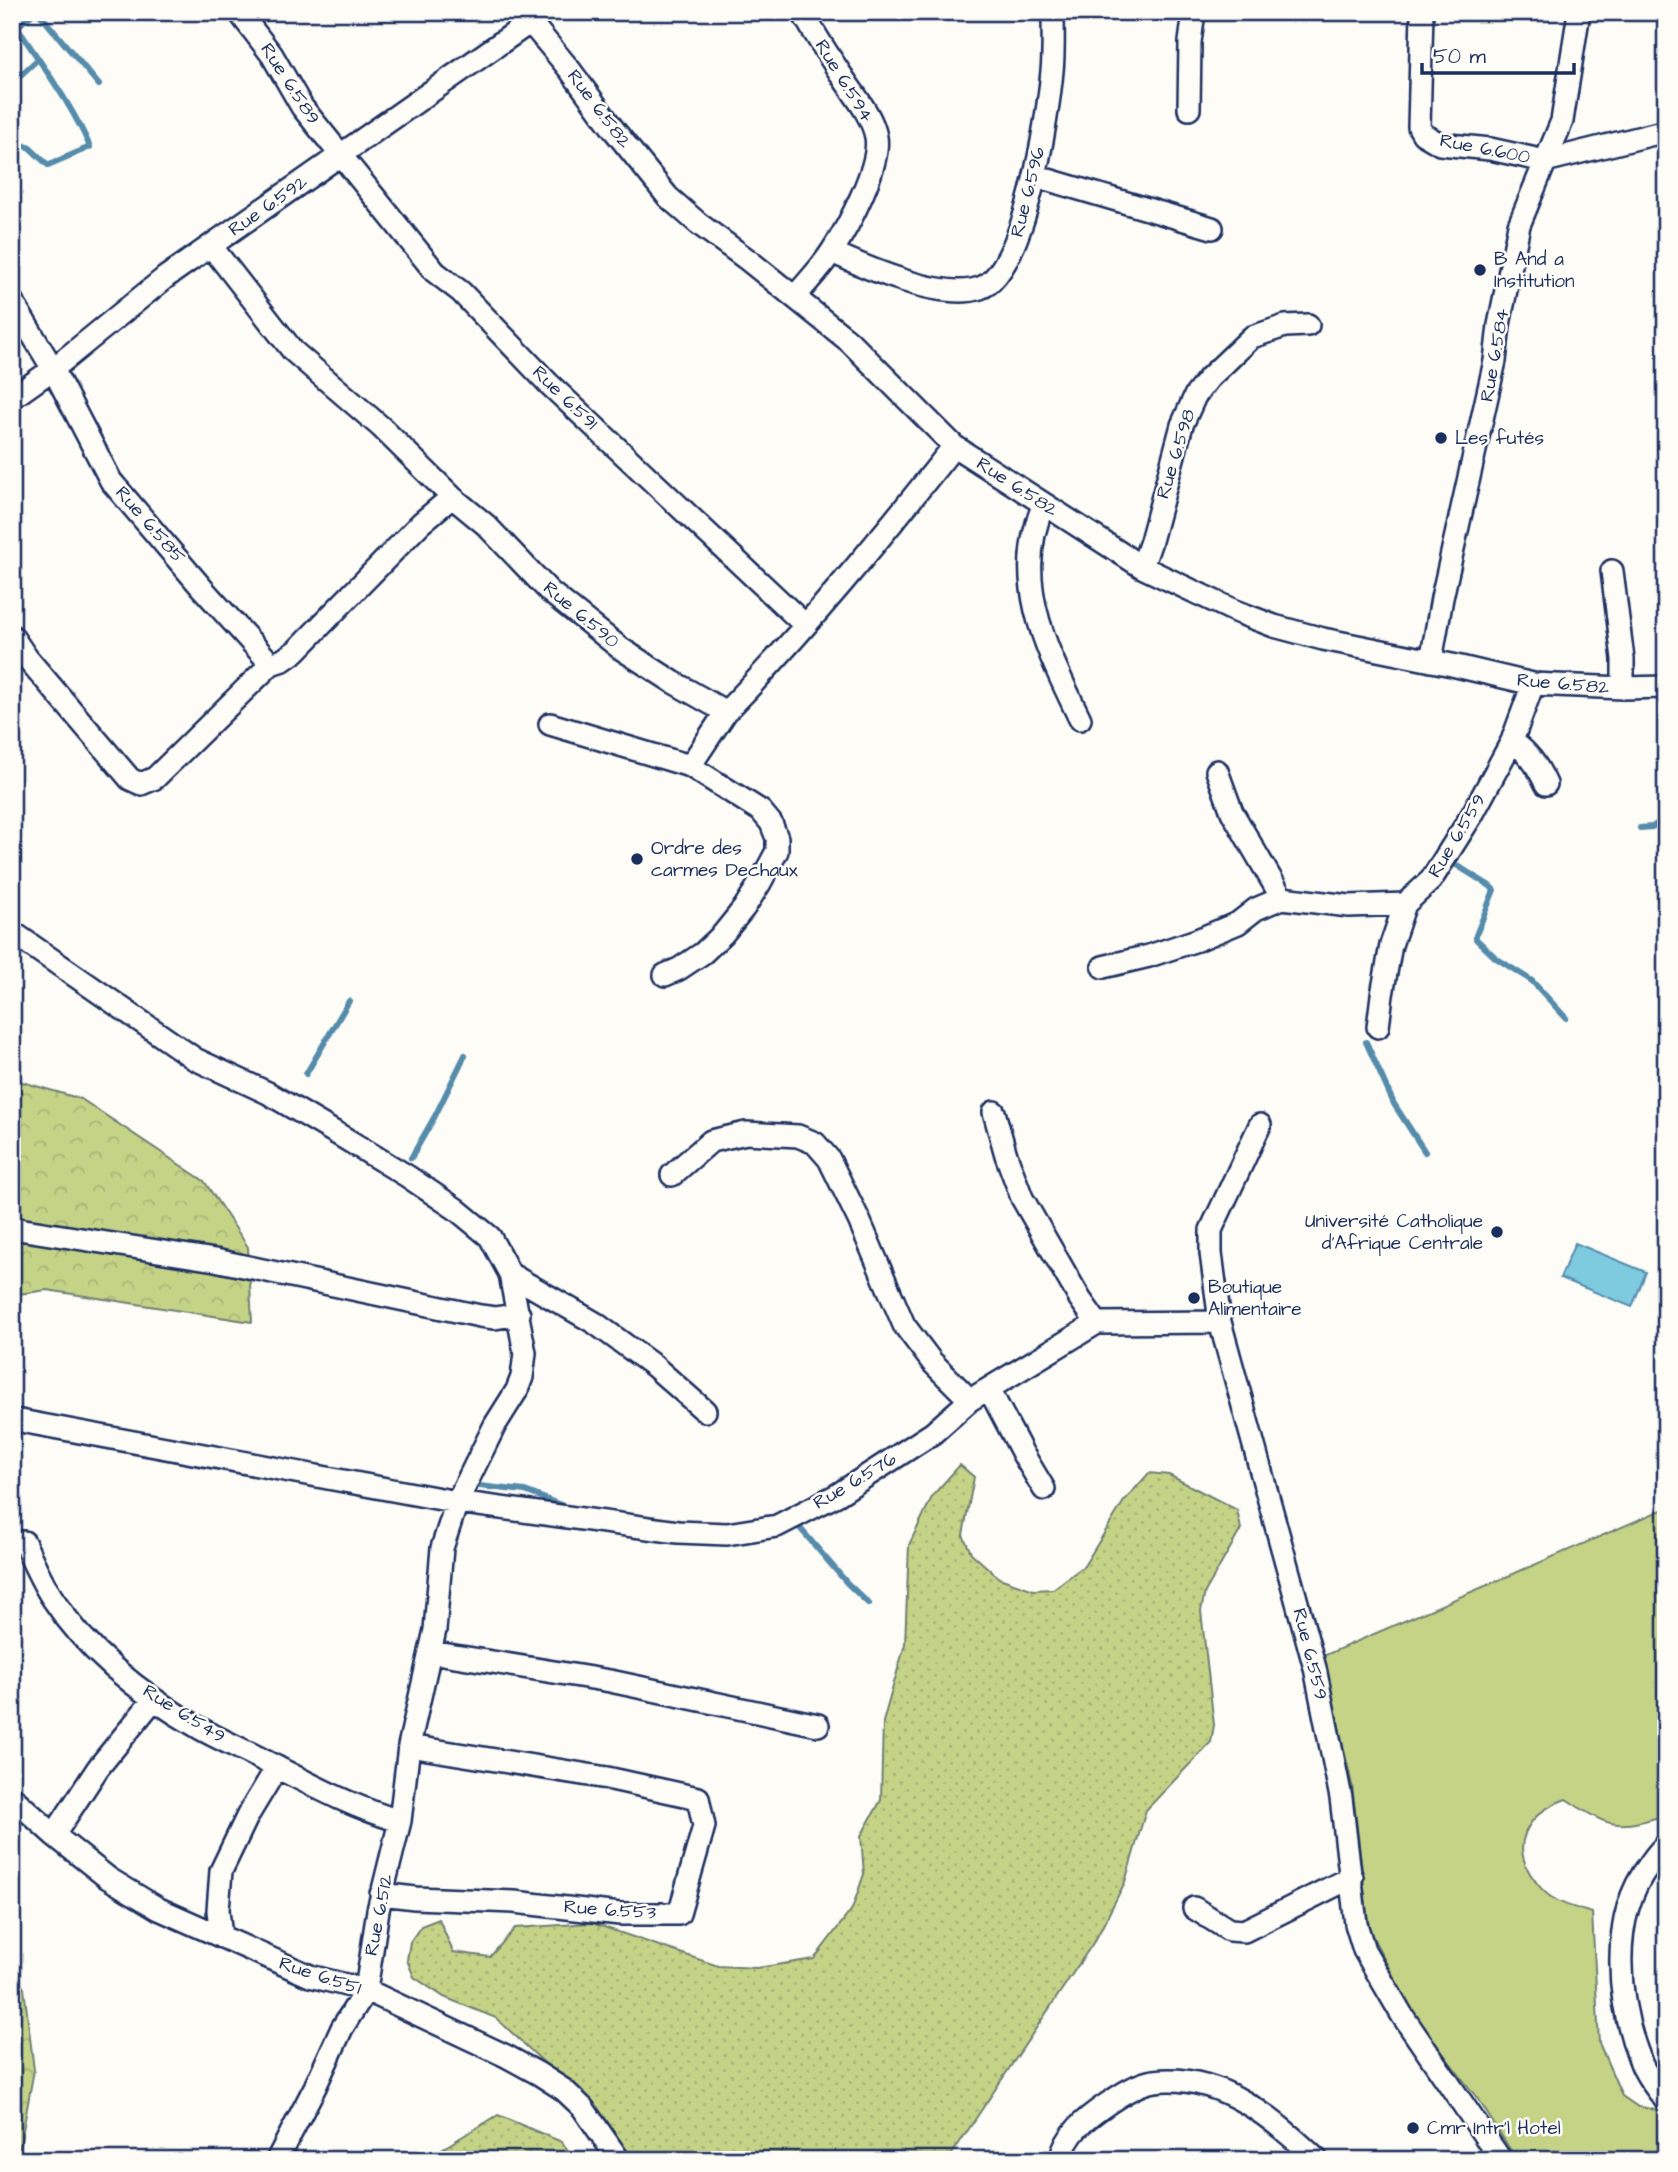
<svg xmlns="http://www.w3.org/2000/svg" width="1678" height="2172" font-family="'Architects Daughter',sans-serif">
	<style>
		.grass { fill: url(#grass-dots); stroke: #708172; stroke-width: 2 }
		.forest { fill: url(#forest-crowns); stroke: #708172; stroke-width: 2 }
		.garden { fill: #c5d387; stroke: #708172; stroke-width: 2 }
		.water { fill: #7ecade; stroke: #568cab; stroke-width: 2 }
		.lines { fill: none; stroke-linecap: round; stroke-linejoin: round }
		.stream { stroke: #568cab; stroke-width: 6 }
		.street-casing { stroke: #1b2f5e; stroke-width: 26 }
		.street { stroke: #fdfcf7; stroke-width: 21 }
		.poi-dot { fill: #1b2f5e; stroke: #fdfcf7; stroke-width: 2.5 }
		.labels { text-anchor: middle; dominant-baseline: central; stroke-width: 5; stroke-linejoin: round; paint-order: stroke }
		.street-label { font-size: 19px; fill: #1b2f5e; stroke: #fdfcf7 }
		.poi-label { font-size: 19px; fill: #1b2f5e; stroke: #fdfcf7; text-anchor: start }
	</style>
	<defs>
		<pattern id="grass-dots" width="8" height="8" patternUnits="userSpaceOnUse" patternTransform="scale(1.75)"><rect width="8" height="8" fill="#c5d387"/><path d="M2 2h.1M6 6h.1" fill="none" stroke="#a9b577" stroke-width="1.8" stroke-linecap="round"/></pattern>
		<pattern id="forest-crowns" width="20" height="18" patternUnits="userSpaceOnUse" patternTransform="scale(1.75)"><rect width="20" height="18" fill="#c5d387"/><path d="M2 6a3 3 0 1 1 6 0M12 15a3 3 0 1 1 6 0" fill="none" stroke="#a9b577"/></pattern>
	</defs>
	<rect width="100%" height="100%" fill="#fdfcf7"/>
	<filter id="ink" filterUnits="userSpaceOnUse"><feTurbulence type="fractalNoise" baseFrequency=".0143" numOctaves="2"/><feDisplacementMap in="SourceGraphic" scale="14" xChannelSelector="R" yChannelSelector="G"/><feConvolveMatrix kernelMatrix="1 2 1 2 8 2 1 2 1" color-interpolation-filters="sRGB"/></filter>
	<g filter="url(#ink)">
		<!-- grass -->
		<path class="grass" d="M 960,1465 L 974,1477 L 963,1535 L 971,1553 L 999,1578 L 1034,1590 L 1053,1589 L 1084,1566 L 1124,1501 L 1149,1473 L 1169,1475 L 1237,1510 L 1241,1529 L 1205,1592 L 1201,1611 L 1214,1725 L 1211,1742 L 1146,1810 L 1125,1882 L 1097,1937 L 948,2160 L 629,2160 L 607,2121 L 496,2018 L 444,1997 L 414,1977 L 407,1960 L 410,1942 L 421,1926 L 439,1919 L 453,1952 L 490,1957 L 515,1928 L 592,1923 L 718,1966 L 757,1968 L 814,1959 L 852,1909 L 864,1874 L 861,1836 L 881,1800 L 883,1722 L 905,1644 L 909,1545 L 933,1495 Z
			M 498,2115 L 562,2142 L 575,2160 L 433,2160 L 437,2152 Z"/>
		<!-- forest -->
		<path class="forest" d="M 12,1079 L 81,1099 L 204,1181 L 248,1247 L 252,1322 L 47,1290 L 12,1295 Z
			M 12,1971 L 24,1988 L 34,2070 L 19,2152 L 12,2158 Z"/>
		<!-- garden -->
		<path class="garden" d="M 1666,1508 L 1666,1815 C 1615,1830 1610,1828 1566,1799 C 1527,1813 1507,1846 1536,1882 C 1541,1889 1548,1896 1556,1900 C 1566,1906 1580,1909 1592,1913 L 1599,2043 L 1622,2096 L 1638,2107 L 1656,2110 L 1666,2107 L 1666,2160 L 1517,2160 L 1480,2102 L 1413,2014 L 1369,1930 L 1352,1785 L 1323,1656 Z"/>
		<!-- water -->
		<path class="water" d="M 1575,1243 L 1646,1272 L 1632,1307 L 1560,1278 Z"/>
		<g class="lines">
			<!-- stream -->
			<path class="stream" d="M 38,12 L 99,85
				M 12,83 L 38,59
				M 12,140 L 30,148 L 48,165 L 90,147 C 71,103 43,67 17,27 L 35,12
				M 1640,828 L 1652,827 L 1666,818
				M 1453,863 L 1490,886 L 1494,890 L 1476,935 L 1476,939 L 1496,958 L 1532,981 L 1566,1018
				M 1366,1042 L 1394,1104 L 1425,1152
				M 306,1074 L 349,1001
				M 411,1158 L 435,1116 L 465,1055
				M 479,1486 L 525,1491 L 566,1507
				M 794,1521 L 847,1583 L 869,1604"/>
			<!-- street casing -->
			<g class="street-casing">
				<path id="street" d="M 239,12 L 272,55 L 302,107 L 435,272 L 461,292 L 548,383 L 805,625
					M 522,12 L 570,70 L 614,130 L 668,197 L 699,224 L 748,260 L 849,341 L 954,446 L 1142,567 L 1235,611 L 1274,626 L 1323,639 L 1452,665 L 1533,684 L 1623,688 L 1666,687
					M 1422,12 L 1419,127 L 1423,134 L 1440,144 L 1490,149 L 1545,161 L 1666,131
					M 1189,109 L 1190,42 L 1194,12
					M 1035,176 L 1212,228
					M 211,246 L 293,351 L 381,427 L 452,497 L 486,525 L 550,592 L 620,648 L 673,682 L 726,712 C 807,628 881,538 954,446
					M 832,252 C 866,268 943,301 980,288 C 1025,273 1048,115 1052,71 C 1054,52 1053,32 1053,12
					M 795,297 C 807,282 822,267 832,251 C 848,227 881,165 876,137 C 872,115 854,95 842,76 C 828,55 815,34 802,12
					M 12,301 L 53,369 L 111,481 L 202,588 L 271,664
					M 12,398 L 53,369 L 166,277 L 529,23
					M 1044,504 C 1010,580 1047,650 1080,719
					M 1142,567 L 1151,541 L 1182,425 L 1195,396 L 1209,378 L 1252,337 L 1285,326 L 1308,325
					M 1612,571 L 1623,659 L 1623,688
					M 12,636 L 27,658 L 130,779 L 141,784 L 155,778 L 271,664 L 283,660 L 296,651 L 421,523 L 452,497
					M 1431,661 L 1442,598 L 1495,361 L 1499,325 L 1519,225 L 1562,121 L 1579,12
					M 550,724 L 690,766 L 761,811 L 771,823 L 777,838 L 777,851 L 760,883 L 744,908 L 723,934 L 703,953 L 679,969 L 665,975
					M 1512,741 C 1529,753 1537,765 1546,784
					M 690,766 L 726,712
					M 1217,771 L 1232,812 L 1282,898
					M 12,932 L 195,1059 L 268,1093 L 341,1136 L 407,1176 L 456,1209 L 490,1237 L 510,1274 L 525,1353 L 522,1377 L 517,1390 L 495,1425 L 457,1502 L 442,1548 L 435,1630 L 430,1652
					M 1103,967 L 1149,956 L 1197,940 L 1238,923 L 1256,909 L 1282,898 L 1349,906 L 1405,904
					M 1378,1027 L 1382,995 L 1391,945 L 1405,904 L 1431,880 L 1472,815 L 1512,741 L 1533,684
					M 994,1112 L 1006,1155 L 1022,1198 L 1080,1299 L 1097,1323
					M 1260,1125 L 1211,1230 L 1211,1253 L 1220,1322 L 1315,1668 L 1341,1798 L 1356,1924 L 1364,1950 L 1402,2015 L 1501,2160
					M 672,1175 L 711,1141 L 746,1133 L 798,1136 L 815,1143 L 829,1159 L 859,1220 L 904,1325 L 932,1362 L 970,1400
					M 12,1228 L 215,1260 L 480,1316 L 495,1318 L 519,1314
					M 510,1274 L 595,1323 L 654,1366 L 705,1411
					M 989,1389 L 1023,1454 L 1044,1489
					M 15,1420 L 457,1502 L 678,1532 L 727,1534 L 777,1526 L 837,1495 L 933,1433 L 970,1400 L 1097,1323 L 1220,1322
					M 24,1542 C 33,1562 41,1581 53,1599 C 88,1653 145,1697 201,1729 C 221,1740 242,1749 263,1760 C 308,1783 351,1807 400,1821
					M 12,1797 L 54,1835 L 108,1878 L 159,1909 L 310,1976 L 366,1990 L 506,2056 L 539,2074 L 564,2090 L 583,2108 L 619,2160
					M 54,1835 L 98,1768 L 154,1699
					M 1666,1845 C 1659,1850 1654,1858 1649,1865 C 1609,1918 1617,2001 1640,2060 C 1645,2075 1657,2089 1666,2101
					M 381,1894 L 415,1898 L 514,1902 L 620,1914 L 679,1914 L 704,1826 L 698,1798 L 607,1778 L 409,1746
					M 1194,1908 L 1229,1930 L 1244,1931 L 1352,1877
					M 221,1937 L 218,1910 L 221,1871 L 248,1815 L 277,1767
					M 277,2160 L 315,2087 L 342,2028 L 366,1990 L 378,1910 L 400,1821 L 409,1746 L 430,1652 L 610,1681 L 818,1725
					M 1060,2160 C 1067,2133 1085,2119 1107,2104 C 1120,2095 1138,2083 1154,2081 C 1220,2073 1273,2118 1317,2160"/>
			</g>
			<!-- street -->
			<use href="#street" class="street"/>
		</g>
	</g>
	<!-- markers -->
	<g class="poi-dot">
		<circle cx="1480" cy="270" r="7"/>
		<circle cx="1441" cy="438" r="7"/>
		<circle cx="637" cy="859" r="7"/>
		<circle cx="1497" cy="1232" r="7"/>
		<circle cx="1194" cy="1298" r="7"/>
		<circle cx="1413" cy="2128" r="7"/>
	</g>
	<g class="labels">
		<!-- street labels -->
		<g class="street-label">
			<text transform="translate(844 81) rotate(58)">Rue 6.594</text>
			<text transform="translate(290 84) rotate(57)">Rue 6.589</text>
			<text transform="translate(599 109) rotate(53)">Rue 6.582</text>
			<text transform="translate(1485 149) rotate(11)">Rue 6.600</text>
			<text transform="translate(1028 192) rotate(-76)">Rue 6.596</text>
			<text transform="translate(268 206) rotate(-35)">Rue 6.592</text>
			<text transform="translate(1495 355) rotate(-80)">Rue 6.584</text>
			<text transform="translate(565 398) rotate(44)">Rue 6.591</text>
			<text transform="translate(1176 454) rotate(-73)">Rue 6.598</text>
			<text transform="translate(1017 487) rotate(33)">Rue 6.582</text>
			<text transform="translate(150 525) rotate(49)">Rue 6.585</text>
			<text transform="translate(581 615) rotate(40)">Rue 6.590</text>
			<text transform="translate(1563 684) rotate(5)">Rue 6.582</text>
			<text transform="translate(1457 836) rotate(-59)">Rue 6.559</text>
			<text transform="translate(855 1481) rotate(-31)">Rue 6.576</text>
			<text transform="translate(1310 1654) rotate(76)">Rue 6.559</text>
			<text transform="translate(184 1714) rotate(32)">Rue 6.549</text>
			<text transform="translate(610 1910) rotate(4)">Rue 6.553</text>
			<text transform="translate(379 1915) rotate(-79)">Rue 6.512</text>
			<text transform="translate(320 1976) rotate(18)">Rue 6.551</text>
		</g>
		<!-- poi labels -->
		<g class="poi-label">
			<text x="1494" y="259">B And a<tspan x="1494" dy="22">Institution</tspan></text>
			<text x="1455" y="438">Les futés</text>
			<text x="651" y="848">Ordre des<tspan x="651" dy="22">carmes Dechaux</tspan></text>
			<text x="1483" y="1221" text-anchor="end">Université Catholique<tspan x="1483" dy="22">d'Afrique Centrale</tspan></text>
			<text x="1208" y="1287">Boutique<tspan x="1208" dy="22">Alimentaire</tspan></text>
			<text x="1427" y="2128">Cmr Intr'l Hotel</text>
		</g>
	</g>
	<!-- margin -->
	<rect width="1678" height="2172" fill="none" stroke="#fdfcf7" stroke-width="42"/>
	<rect x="21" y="21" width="1636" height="2130" fill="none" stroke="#1b2f5e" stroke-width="2.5" filter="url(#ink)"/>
	<!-- scale -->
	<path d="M1422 63v10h152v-10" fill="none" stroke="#1b2f5e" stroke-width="3.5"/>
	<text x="1433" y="63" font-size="21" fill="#1b2f5e" stroke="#fdfcf7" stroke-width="5" paint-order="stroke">50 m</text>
</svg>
